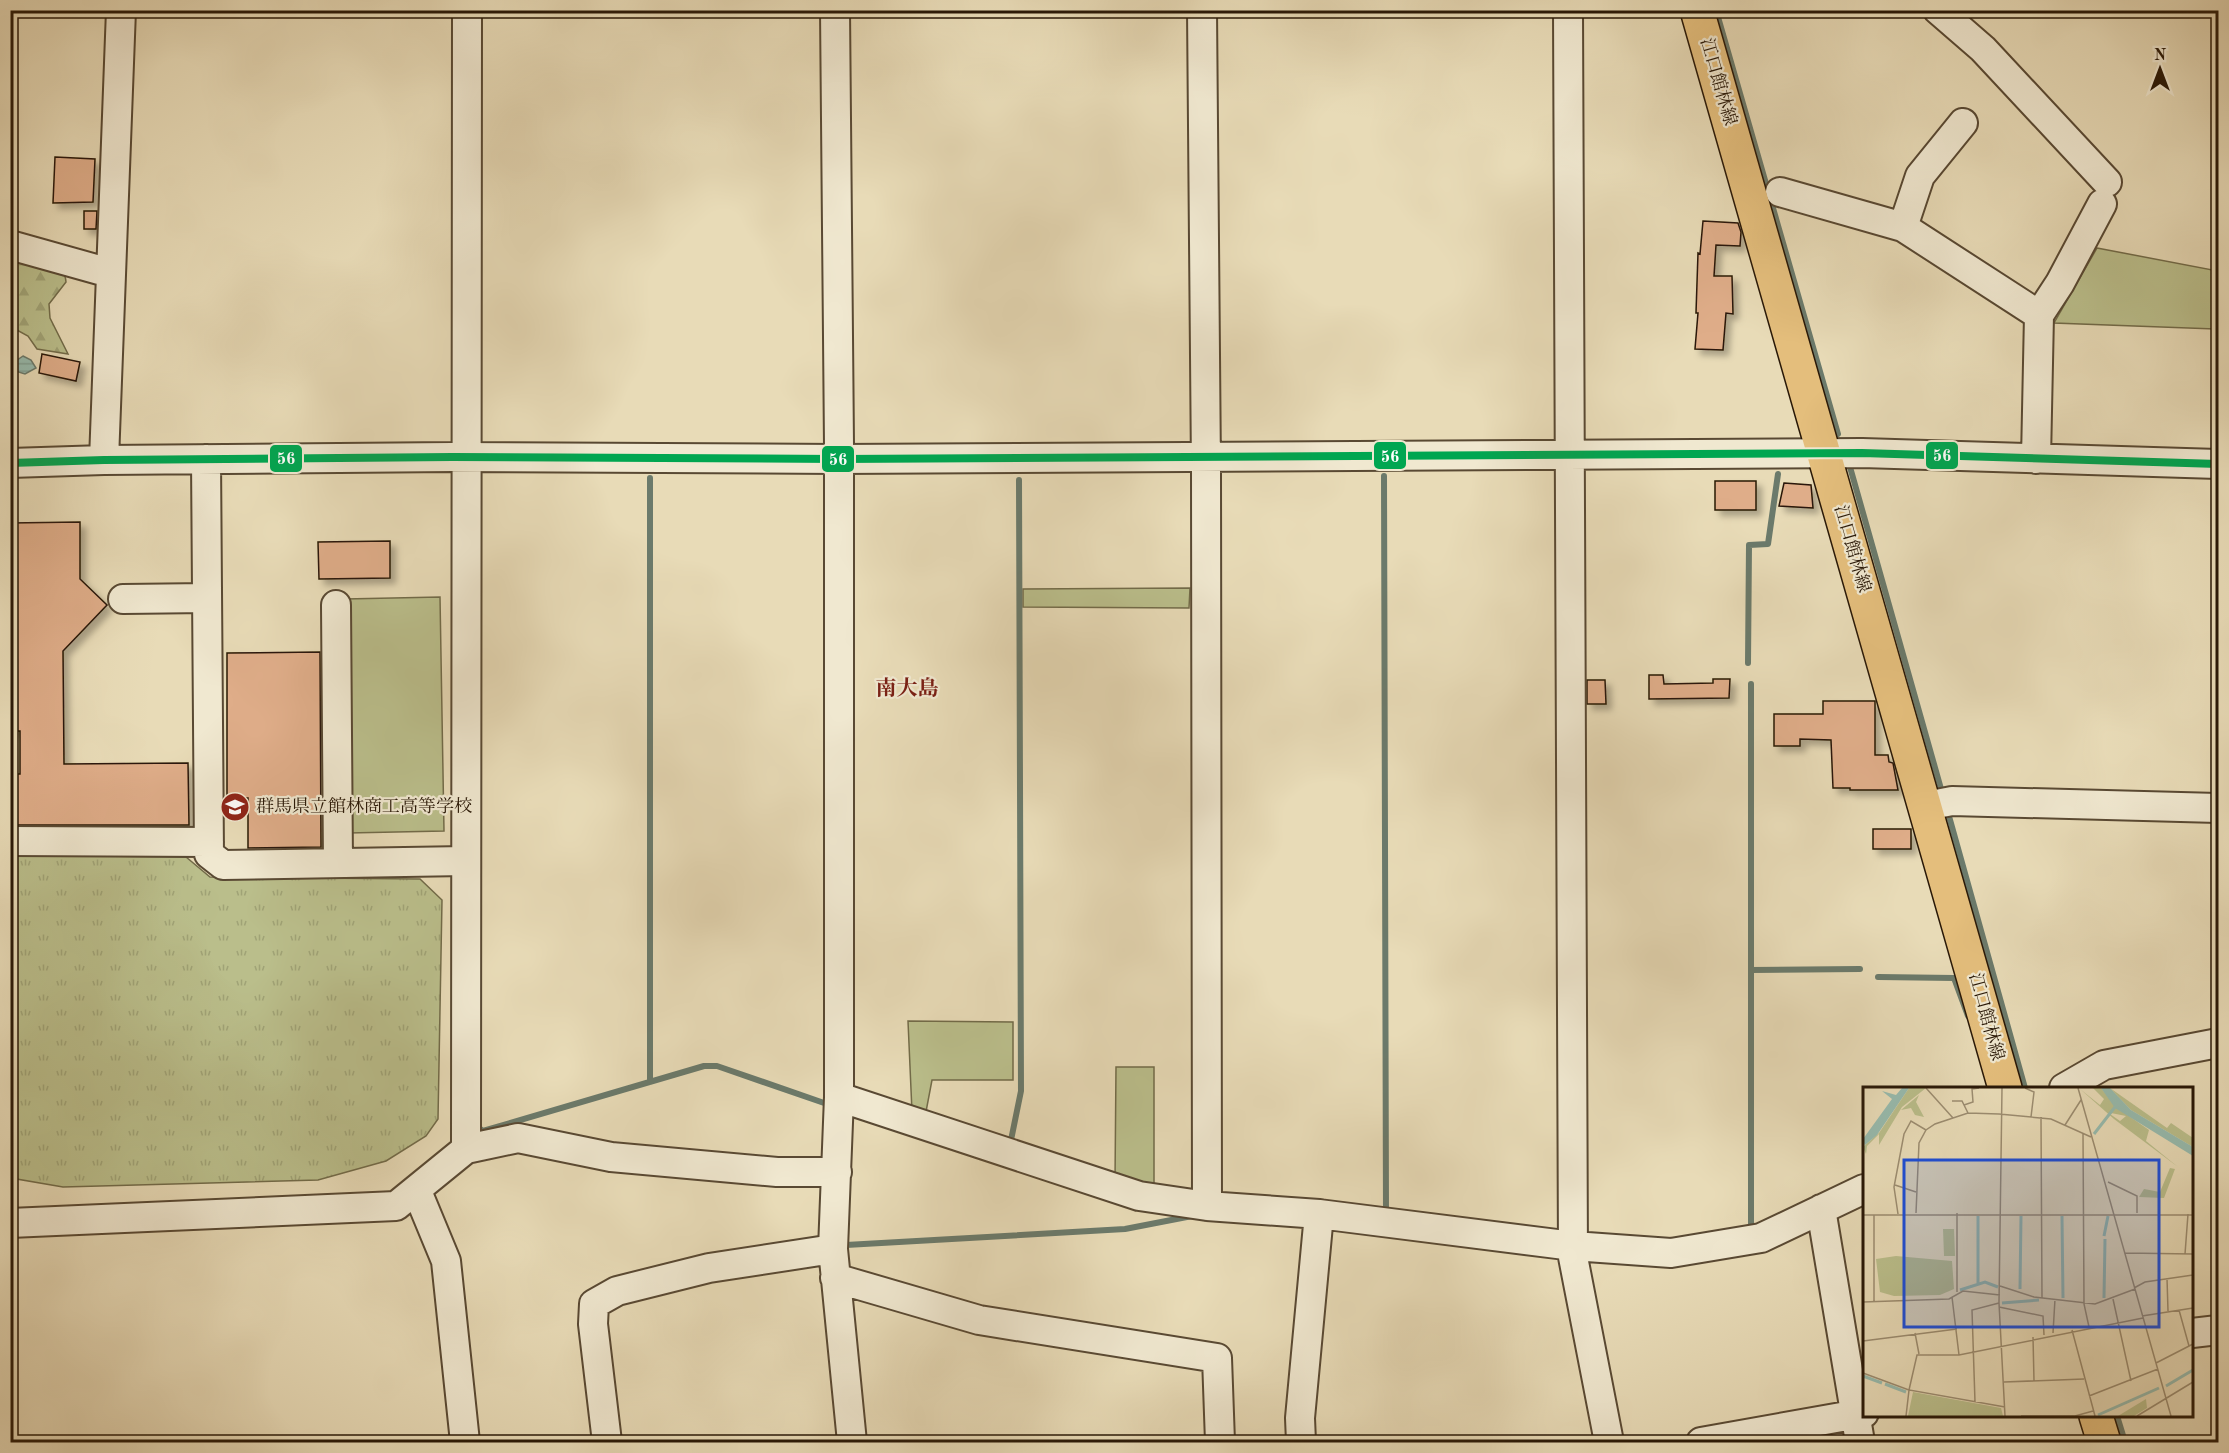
<svg xmlns="http://www.w3.org/2000/svg" width="2229" height="1453" font-family="'Old Standard TT','Noto Serif JP',serif">
	<style>
		.green { fill: #babe8b; stroke: #726b49; stroke-width: 1.5 }
		.forest { fill: url(#forest-firs); stroke: #726b49; stroke-width: 1.5 }
		.park { fill: url(#park-tufts); stroke: #726b49; stroke-width: 1.5 }
		.water { fill: url(#water-rules); stroke: #6b7a6b; stroke-width: 1.5 }
		.lines { fill: none; stroke-linecap: round; stroke-linejoin: round }
		.stream { stroke: #6b7a6b; stroke-width: 6 }
		.building { fill: #dfad89; stroke: #291807; stroke-width: 1.5; filter: url(#shadow) }
		.minor-casing { stroke: #594933; stroke-width: 32 }
		.major-casing { stroke: #291807; stroke-width: 36 }
		.minor { stroke: #f0e8d0; stroke-width: 28 }
		.major { stroke: #e4be7c; stroke-width: 33 }
		.bus-1-casing { stroke: #f0e8d0; stroke-width: 12 }
		.bus-1 { stroke: #00a651; stroke-width: 8 }
		.labels { text-anchor: middle; dominant-baseline: central; stroke-width: 4.5; stroke-linejoin: round; paint-order: stroke }
		.street-label { font-size: 18px; fill: #291807; stroke: #f0e8d0 }
		.poi-label { font-size: 18px; fill: #291807; stroke: #f0e8d0; text-anchor: start }
		.quarter-label { font-size: 21px; font-weight: bold; fill: #7a1f14; stroke: #f0e8d0 }
		.inset-river { fill: none; stroke: #97bbae; stroke-width: 3 }
		.inset-road { fill: none; stroke: #9c8d71; stroke-width: 1.5 }
		.view { fill: #1d4ed8; fill-opacity: 0.15; stroke: #1d4ed8; stroke-width: 3 }
		.inset-edge { fill: none; stroke: #291807; stroke-width: 3 }
		.line-badge { stroke: #f0e8d0; stroke-width: 2 }
		.badge-label { font-size: 16px; text-anchor: middle; font-weight: bold; fill: #fff }
	</style>
	<defs>
		<pattern id="forest-firs" width="22" height="20" patternUnits="userSpaceOnUse" patternTransform="scale(1.5)"><rect width="22" height="20" fill="#babe8b"/><path d="M5 1l3.5 6h-7zM16 11l3.5 6h-7z" fill="#a0a376"/></pattern>
		<pattern id="park-tufts" width="24" height="20" patternUnits="userSpaceOnUse" patternTransform="scale(1.5)"><rect width="24" height="20" fill="#babe8b"/><path d="M3 7l-1-3M5 7V3M7 7l1-3M15 17l-1-3M17 17v-4M19 17l1-3" fill="none" stroke="#a0a376"/></pattern>
		<pattern id="water-rules" width="6" height="5" patternUnits="userSpaceOnUse" patternTransform="scale(1.5)"><rect width="6" height="5" fill="#97bbae"/><path d="M0 2.5h6" fill="none" stroke="#82a094"/></pattern>
		<filter id="shadow"><feDropShadow dx="5.5" dy="5.5" stdDeviation="3" flood-color="#0004"/></filter>
	</defs>
	<rect width="100%" height="100%" fill="#e8dbb7"/>
	<filter id="stains"><feTurbulence type="fractalNoise" baseFrequency=".00333" numOctaves="4"/><feColorMatrix values="0 0 0 0 .2 0 0 0 0 .09 0 0 0 0 .02 0 0 0 .5 -.17"/></filter>
	<radialGradient id="worn" r=".72"><stop offset=".6" stop-color="#630" stop-opacity="0"/><stop offset="1" stop-color="#630" stop-opacity=".3"/></radialGradient>
	<!-- green -->
	<path class="green" d="M 2097,248 L 2218,271 L 2218,317 L 2215,329 L 2054,323 Z
		M 1190,588 L 1189,608 L 1023,607 L 1023,589 Z
		M 440,597 L 444,831 L 348,833 L 345,599 Z
		M 908,1021 L 1013,1022 L 1013,1080 L 932,1080 L 925,1117 L 912,1112 Z
		M 1116,1067 L 1154,1067 L 1154,1190 L 1115,1181 Z"/>
	<!-- forest -->
	<path class="forest" d="M 10,248 C 30,254 64,256 66,282 L 49,304 L 50,318 L 68,354 L 37,349 L 28,336 L 15,329 L 10,292 Z"/>
	<!-- park -->
	<path class="park" d="M 10,855 L 186,857 L 210,877 L 420,879 L 442,900 L 438,1119 L 426,1136 L 386,1161 L 318,1180 L 63,1187 L 11,1178 Z"/>
	<!-- water -->
	<path class="water" d="M 23,356 L 31,360 L 36,368 L 25,374 L 12,370 L 13,363 Z"/>
	<g class="lines">
		<!-- stream -->
		<path class="stream" d="M 1716,10 L 1838,434
			M 1850,467 L 1943,796
			M 1384,476 L 1386,1214
			M 1748,663 L 1749,545 L 1768,544 L 1778,474
			M 1947,809 L 2025,1088
			M 1751,970 L 1860,969
			M 1878,977 L 1954,978 L 1968,1016
			M 650,1082 L 650,478
			M 474,1124 L 483,1131 L 704,1066 L 717,1066 L 827,1104 L 827,1099
			M 1010,1145 L 1021,1091 L 1019,480
			M 1751,1229 L 1751,684
			M 846,1245 L 1125,1229 L 1192,1216
			M 2117,1416 L 2125,1442"/>
	</g>
	<!-- building -->
	<path class="building" d="M 55,157 L 95,159 L 93,202 L 53,203 Z
		M 84,211 L 97,211 L 96,229 L 84,229 Z
		M 1703,221 L 1738,223 L 1741,232 L 1740,246 L 1716,245 L 1714,276 L 1732,276 L 1733,314 L 1726,313 L 1723,350 L 1695,349 L 1698,313 L 1696,313 L 1698,253 L 1700,254 Z
		M 42,354 L 80,362 L 76,381 L 39,373 Z
		M 1715,481 L 1756,481 L 1756,510 L 1715,510 Z
		M 1784,483 L 1811,485 L 1813,508 L 1779,506 Z
		M 80,522 L 80,579 L 107,605 L 63,651 L 64,764 L 188,763 L 189,825 L 10,825 L 10,774 L 20,774 L 20,731 L 10,731 L 10,686 L 17,686 L 17,622 L 10,622 L 10,523 Z
		M 390,541 L 390,578 L 319,579 L 318,542 Z
		M 320,652 L 321,847 L 248,848 L 248,798 L 227,798 L 227,653 Z
		M 1649,675 L 1663,675 L 1664,684 L 1713,683 L 1713,679 L 1730,679 L 1729,698 L 1649,699 Z
		M 1587,680 L 1605,680 L 1606,704 L 1587,704 Z
		M 1823,701 L 1875,701 L 1875,755 L 1888,755 L 1889,762 L 1893,763 L 1898,790 L 1850,790 L 1850,788 L 1833,788 L 1831,740 L 1800,739 L 1800,746 L 1774,746 L 1774,714 L 1823,714 Z
		M 1873,829 L 1911,829 L 1911,849 L 1873,849 Z"/>
	<g class="lines">
		<!-- minor casing -->
		<g class="minor-casing">
			<path id="minor" d="M 835,10 L 839,445 L 839,1097 L 833,1249 L 852,1442
				M 1202,10 L 1206,470 L 1207,1206
				M 1568,10 L 1573,1257 L 1609,1442
				M 1938,10 L 1983,49 L 2107,182
				M 1780,192 L 1903,227 L 2039,315 L 2036,459
				M 1903,227 L 1920,176 L 1963,123
				M 10,245 L 110,273
				M 2039,315 L 2060,283 L 2102,204
				M 206,459 L 209,854 L 223,865 L 465,861
				M 104,460 L 121,10
				M 10,463 L 104,460 L 452,457 L 839,459 L 1862,453 L 2218,464
				M 123,599 L 207,598
				M 336,605 L 338,863
				M 1926,806 L 1952,801 L 2218,808
				M 10,841 L 209,842
				M 2064,1088 L 2104,1065 L 2218,1043
				M 839,1097 L 1139,1196 L 1207,1206 L 1319,1214 L 1573,1246 L 1671,1253 L 1761,1238 L 1864,1189
				M 466,1149 L 467,10
				M 417,1191 L 446,1261 L 465,1442
				M 1821,1209 L 1860,1442
				M 10,1223 L 396,1206 L 466,1149 L 518,1138 L 611,1157 L 777,1172 L 837,1172
				M 835,1278 L 979,1320 L 1217,1358 L 1220,1442
				M 2192,1333 L 2218,1330
				M 607,1442 L 593,1324 L 594,1304 L 617,1291 L 709,1268 L 833,1249
				M 1301,1442 L 1300,1418 L 1319,1214
				M 1701,1442 L 1864,1413"/>
		</g>
		<!-- major casing -->
		<g class="major-casing">
			<path id="major" d="M 1697,10 L 2005,1088
				M 2096,1416 L 2104,1442"/>
		</g>
		<!-- minor -->
		<use href="#minor" class="minor"/>
		<!-- major -->
		<use href="#major" class="major"/>
		<!-- bus-1 casing -->
		<g class="bus-1-casing">
			<path id="bus-1" d="M 10,463 L 104,460 L 452,457 L 839,459 L 1862,453 L 2218,464"/>
		</g>
		<!-- bus-1 -->
		<use href="#bus-1" class="bus-1"/>
	</g>
	<!-- icons -->
	<defs>
		<g id="school-disc" transform="scale(1.5)"><circle r="9.5" fill="#8f2418" stroke="#f0e8d0"/><path d="M0-5L7-2L0 1L-7-2ZM-4 1L0 2.5L4 1V4Q0 6-4 4Z" fill="#fff"/></g>
	</defs>
	<g fill-rule="evenodd">
		<use href="#school-disc" x="235" y="807"/>
	</g>
	<g class="labels">
		<!-- street labels -->
		<g class="street-label">
			<text transform="translate(1718 82) rotate(74)">江口館林線</text>
			<text transform="translate(1852 549) rotate(74)">江口館林線</text>
			<text transform="translate(1986 1017) rotate(75)">江口館林線</text>
		</g>
		<!-- poi labels -->
		<g class="poi-label">
			<text x="256" y="807">群馬県立館林商工高等学校</text>
		</g>
		<!-- quarter labels -->
		<g class="quarter-label">
			<text x="907" y="689">南大島</text>
		</g>
	</g>
	<!-- overview -->
	<g transform="translate(1863 1087)">
		<rect width="330" height="330" fill="#e8dbb7"/>
		<path d="M 46,1 L 63,1 L 39,20 L 16,58 L 16,47 L 4,59 L 3,67 L 0,60 L 16,46 ZM 230,1 L 238,1 L 252,18 L 247,27 L 257,34 L 263,29 L 248,26 L 253,20 L 286,43 L 283,54 L 315,80 L 251,32 L 217,2 L 237,18 L 241,12 ZM 307,81 L 312,82 L 301,111 L 276,110 L 281,102 L 297,105 ZM 80,142 L 91,142 L 92,169 L 81,169 Z" fill="#babe8b"/>
		<path d="M 56,8 L 53,15 L 61,30 L 52,28 L 48,21 L 38,23 Z" fill="#babe8b"/>
		<path d="M 247,1 L 304,41 L 308,36 L 330,51 L 330,60 L 268,23 Z" fill="#babe8b"/>
		<path d="M 33,169 L 89,174 L 91,202 L 77,208 L 31,209 L 17,205 L 13,172 ZM 50,305 L 138,321 L 140,329 L 45,329 ZM 283,312 L 284,321 L 271,329 L 255,329 Z" fill="#babe8b"/>
		<path d="M 39,1 L 46,1 L 14,48 L 2,58 L 4,67 L 0,52 L 29,12 L 19,4 L 33,8 ZM 238,1 L 247,1 L 268,23 L 330,60 L 330,69 L 252,21 Z" fill="#97bbae"/>
		<path class="inset-river" d="M 231,47 L 252,20M 199,129 L 200,211M 241,149 L 245,129M 115,196 L 115,129M 157,202 L 158,129M 97,203 L 122,195 L 135,200M 241,211 L 242,152M 139,216 L 176,213M 0,289 L 19,296M 22,297 L 43,305M 303,299 L 330,283M 235,328 L 296,301"/>
		<path class="inset-road" d="M 63,1 L 90,31M 139,1 L 136,216 L 142,329M 162,1 L 171,5 L 168,30M 215,1 L 308,329M 89,14 L 99,14 L 105,26M 101,18 L 110,15 L 109,2 L 116,1M 178,30 L 179,211M 202,38 L 218,13M 220,46 L 221,217 L 226,240M 245,95 L 274,109 L 274,126M 32,98 L 53,105M 53,126 L 56,56 L 63,43 L 72,37 L 105,26 L 136,27 L 188,32 L 228,50M 35,127 L 31,100 L 41,47 L 48,34 L 63,43M 0,128 L 330,128M 11,128 L 11,215M 262,166 L 330,167M 322,167 L 325,127M 304,191 L 305,224M 137,199 L 171,210 L 232,217 L 272,202M 271,201 L 282,195 L 330,188M 94,205 L 94,126M 89,210 L 96,268M 250,212 L 268,294M 0,215 L 86,212 L 100,204 L 137,208M 136,220 L 180,229 L 181,248M 316,223 L 326,259M 279,229 L 330,221M 209,243 L 232,329M 52,246 L 56,267M 190,246 L 192,212M 170,250 L 171,294M 0,254 L 94,242M 293,276 L 330,257M 0,279 L 0,215M 0,286 L 46,303 L 43,329M 141,295 L 221,292M 226,309 L 295,282M 112,315 L 109,223 L 136,216M 142,320 L 46,303 L 54,268 L 96,268 L 280,231M 158,329 L 212,329 L 230,324M 274,329 L 330,295"/>
		<path class="view" d="M 41,73 L 296,73 L 296,240 L 41,240 Z"/>
		<rect width="330" height="330" class="inset-edge"/>
	</g>
	<g class="line-badge">
		<rect x="1925" y="441" width="34" height="29" rx="6" fill="#00a651"/>
		<rect x="1373" y="441" width="34" height="29" rx="6" fill="#00a651"/>
		<rect x="269" y="444" width="34" height="29" rx="6" fill="#00a651"/>
		<rect x="821" y="445" width="34" height="28" rx="6" fill="#00a651"/>
	</g>
	<g class="badge-label">
		<text x="1942" y="461">56</text>
		<text x="1390" y="462">56</text>
		<text x="286" y="464">56</text>
		<text x="838" y="465">56</text>
	</g>
	<!-- margin -->
	<rect width="2229" height="1453" fill="none" stroke="#e8dbb7" stroke-width="36"/>
	<rect x="12" y="12" width="2205" height="1429" fill="none" stroke="#291807" stroke-width="3"/>
	<rect x="18" y="18" width="2193" height="1417" fill="none" stroke="#291807" stroke-width="1.5"/>
	<!-- north arrow -->
	<g transform="translate(2160 69)" stroke="#f0e8d0" stroke-width="4.5" paint-order="stroke">
	<path d="M0-4.5L10 22L0 15L-10 22Z" fill="#291807"/>
	<text y="-9" font-size="16" font-weight="bold" text-anchor="middle" fill="#291807">N</text>
	</g>
	<rect width="100%" height="100%" filter="url(#stains)"/>
	<rect width="100%" height="100%" fill="url(#worn)"/>
</svg>
